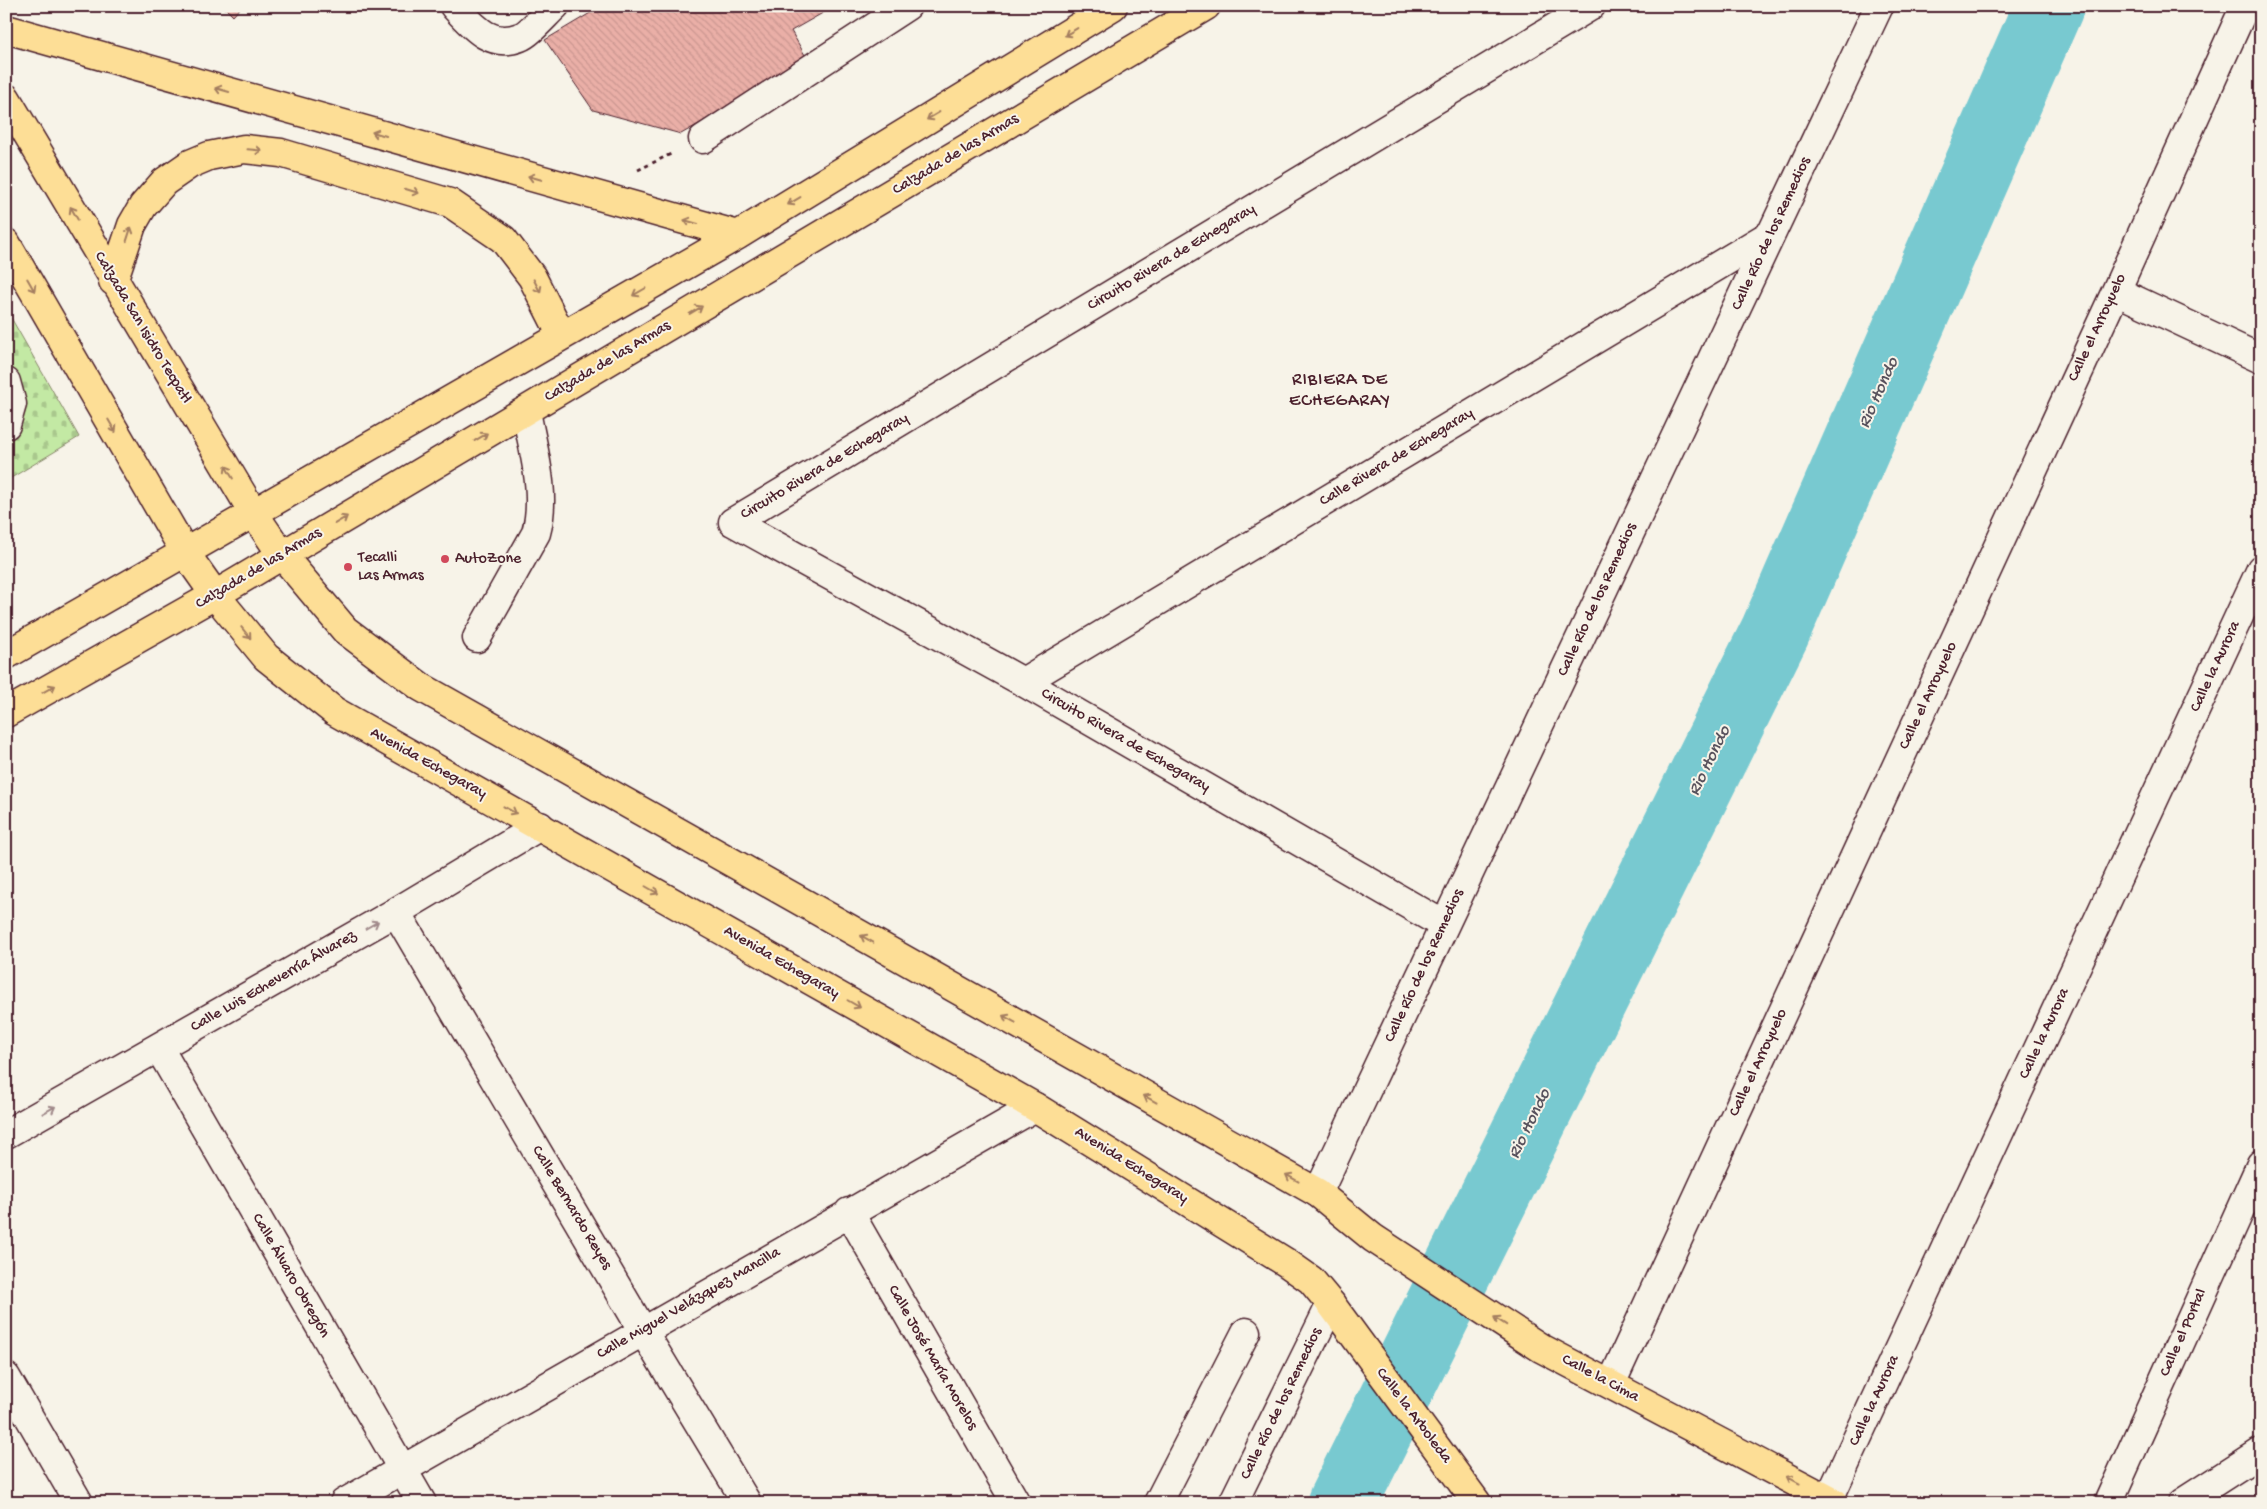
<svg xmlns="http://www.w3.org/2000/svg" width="2267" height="1509" font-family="'Gochi Hand',sans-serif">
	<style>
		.cemetery { fill: url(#cemetery-stones); stroke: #868468 }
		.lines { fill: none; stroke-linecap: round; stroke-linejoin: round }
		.river { stroke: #78c9d0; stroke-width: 70 }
		.building { fill: url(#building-back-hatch); stroke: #4a1f2b }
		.minor-casing { stroke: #4a1f2b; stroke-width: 31 }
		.major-casing { stroke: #4a1f2b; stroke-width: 31 }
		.path { stroke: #4a1f2b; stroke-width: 3; stroke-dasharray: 4 4; stroke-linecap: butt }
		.minor { stroke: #f7f3e8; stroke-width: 28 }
		.major { stroke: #fdde96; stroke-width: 28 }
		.oneway { stroke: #a47e60 }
		.oneway2 { stroke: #a0898a }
		.poi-dot { fill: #d1495b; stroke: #f7f3e8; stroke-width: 2 }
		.labels { text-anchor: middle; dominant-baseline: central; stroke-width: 4; stroke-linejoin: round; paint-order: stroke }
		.street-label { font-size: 16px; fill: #4a1f2b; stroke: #f7f3e8 }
		.poi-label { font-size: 16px; fill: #4a1f2b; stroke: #f7f3e8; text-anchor: start }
		.neighbourhood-label { font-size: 18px; letter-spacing: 1px; fill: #4a1f2b; stroke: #f7f3e8 }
		.water-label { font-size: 18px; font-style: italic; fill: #58525d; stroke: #f7f3e8 }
	</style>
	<defs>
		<pattern id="cemetery-stones" width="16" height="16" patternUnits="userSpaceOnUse" patternTransform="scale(1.25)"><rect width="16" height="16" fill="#c3e9a4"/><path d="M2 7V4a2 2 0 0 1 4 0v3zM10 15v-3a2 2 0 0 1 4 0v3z" fill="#a9c78d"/></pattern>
		<pattern id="building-back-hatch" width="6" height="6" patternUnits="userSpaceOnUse" patternTransform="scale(1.25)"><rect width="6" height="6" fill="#eaafa7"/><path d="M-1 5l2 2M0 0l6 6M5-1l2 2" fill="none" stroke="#ca9690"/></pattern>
	</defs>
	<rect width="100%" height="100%" fill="#f7f3e8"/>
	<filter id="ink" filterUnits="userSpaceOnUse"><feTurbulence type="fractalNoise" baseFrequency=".02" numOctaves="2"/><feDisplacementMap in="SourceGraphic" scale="10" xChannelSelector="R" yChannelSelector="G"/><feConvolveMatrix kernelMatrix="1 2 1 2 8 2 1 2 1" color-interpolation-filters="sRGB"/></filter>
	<g filter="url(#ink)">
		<!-- cemetery -->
		<path class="cemetery" d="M 6,309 L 79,437 L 6,481 Z"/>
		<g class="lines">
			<!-- river -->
			<path class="river" d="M 1342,1503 L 1775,632 L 2049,6"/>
		</g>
		<!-- building -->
		<path class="building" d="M 223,6 L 242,6 L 233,16 Z
			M 602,6 L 835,6 L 791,31 L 809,62 L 681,134 L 593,110 L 545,40 Z"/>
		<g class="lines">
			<!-- minor casing -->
			<g class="minor-casing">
				<path id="minor" d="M 454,6 C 472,25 490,49 520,37 C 529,34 546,14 555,6
					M 703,139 L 907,6
					M 2116,291 L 2261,359
					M 6,382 L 12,404 L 6,425
					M 733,522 L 1591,6
					M 733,522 L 1023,682 L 1444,925
					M 477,638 L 536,533 C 547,493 533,450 526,411
					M 1023,682 L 1771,234
					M 396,912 L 643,1331 L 747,1503
					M 159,1048 L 422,1503
					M 6,1134 L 396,912 L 540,826
					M 1318,1193 L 1879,6
					M 849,1212 L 1016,1503
					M 6,1377 L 79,1503
					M 1611,1384 L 2116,291 L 2245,6
					M 1829,1499 L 2261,569
					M 344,1503 L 1035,1107
					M 1158,1503 L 1246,1332
					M 1233,1503 L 1331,1304
					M 2108,1503 L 2261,1164
					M 2182,1503 L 2261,1452"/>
			</g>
			<!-- major casing -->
			<g class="major-casing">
				<path id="major" d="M 6,29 L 738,235
					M 6,98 L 254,514 L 282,555 L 345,630 L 421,687 L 1318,1193 L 1373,1238 L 1541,1348 L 1835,1503
					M 6,243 L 186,554 L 215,595 L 266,657 L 334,711 L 1035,1107 L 1287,1263 L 1311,1280 L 1331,1304 L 1477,1503
					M 113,281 L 132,225 L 143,206 L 164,182 L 190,164 L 209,156 L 244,149 L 281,153 L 450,203 L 503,239 L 532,277 L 562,336
					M 6,655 L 738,235 L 1113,6
					M 6,713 L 215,595 L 1206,6"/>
			</g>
			<!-- path -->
			<path class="path" d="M 638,170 L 673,153"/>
			<!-- minor -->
			<use href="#minor" class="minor"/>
			<!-- major -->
			<use href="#major" class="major"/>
		</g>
		<!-- one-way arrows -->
		<defs><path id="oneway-shaft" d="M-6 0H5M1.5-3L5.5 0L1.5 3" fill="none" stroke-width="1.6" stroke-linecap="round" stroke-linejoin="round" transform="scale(1.25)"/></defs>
		<g class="oneway">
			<use href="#oneway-shaft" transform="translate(1071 32) rotate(149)"/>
			<use href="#oneway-shaft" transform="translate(222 90) rotate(-164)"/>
			<use href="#oneway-shaft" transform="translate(933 116) rotate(149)"/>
			<use href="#oneway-shaft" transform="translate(379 134) rotate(-164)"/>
			<use href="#oneway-shaft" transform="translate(255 150) rotate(5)"/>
			<use href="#oneway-shaft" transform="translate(535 178) rotate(-164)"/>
			<use href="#oneway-shaft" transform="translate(412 191) rotate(17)"/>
			<use href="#oneway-shaft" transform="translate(794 201) rotate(149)"/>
			<use href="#oneway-shaft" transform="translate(74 213) rotate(-120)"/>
			<use href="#oneway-shaft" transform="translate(691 222) rotate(-164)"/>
			<use href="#oneway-shaft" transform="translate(129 234) rotate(-72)"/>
			<use href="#oneway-shaft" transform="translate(31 285) rotate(60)"/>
			<use href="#oneway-shaft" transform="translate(537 286) rotate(63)"/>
			<use href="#oneway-shaft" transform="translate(639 292) rotate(150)"/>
			<use href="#oneway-shaft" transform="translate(696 310) rotate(-31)"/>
			<use href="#oneway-shaft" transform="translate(112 426) rotate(60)"/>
			<use href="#oneway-shaft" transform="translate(481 437) rotate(-31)"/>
			<use href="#oneway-shaft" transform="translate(229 472) rotate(-121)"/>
			<use href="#oneway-shaft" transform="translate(341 520) rotate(-31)"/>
			<use href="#oneway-shaft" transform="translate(246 633) rotate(51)"/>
			<use href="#oneway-shaft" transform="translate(49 689) rotate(-29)"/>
			<use href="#oneway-shaft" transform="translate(510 810) rotate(29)"/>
			<use href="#oneway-shaft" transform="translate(652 890) rotate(30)"/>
			<use href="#oneway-shaft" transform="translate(867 939) rotate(-151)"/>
			<use href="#oneway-shaft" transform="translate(854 1004) rotate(30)"/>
			<use href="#oneway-shaft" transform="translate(1009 1019) rotate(-151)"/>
			<use href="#oneway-shaft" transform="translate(1150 1099) rotate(-151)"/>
			<use href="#oneway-shaft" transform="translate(1292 1178) rotate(-151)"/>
			<use href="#oneway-shaft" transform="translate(1500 1321) rotate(-147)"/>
			<use href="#oneway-shaft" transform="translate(1793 1480) rotate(-152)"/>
		</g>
		<g class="oneway2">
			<use href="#oneway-shaft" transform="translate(372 925) rotate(-30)"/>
			<use href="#oneway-shaft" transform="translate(49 1110) rotate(-29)"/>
		</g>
	</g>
	<!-- markers -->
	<g class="poi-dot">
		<circle cx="445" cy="559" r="5"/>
		<circle cx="348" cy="567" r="5"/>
	</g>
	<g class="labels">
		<!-- street labels -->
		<g class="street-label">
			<text transform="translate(956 155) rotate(-31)">Calzada de las Armas</text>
			<text transform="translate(1772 234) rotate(-65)">Calle Río de los Remedios</text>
			<text transform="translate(1172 258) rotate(-31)">Circuito Rivera de Echegaray</text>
			<text transform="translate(142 328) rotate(59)">Calzada San Isidro Tecpatl</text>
			<text transform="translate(2098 328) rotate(-65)">Calle el Arroyuelo</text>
			<text transform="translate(608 362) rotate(-31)">Calzada de las Armas</text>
			<text transform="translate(1397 458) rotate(-31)">Calle Rivera de Echegaray</text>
			<text transform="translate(825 467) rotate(-31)">Circuito Rivera de Echegaray</text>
			<text transform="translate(259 569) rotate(-31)">Calzada de las Armas</text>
			<text transform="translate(1598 600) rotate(-65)">Calle Río de los Remedios</text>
			<text transform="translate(2216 667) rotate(-65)">Calle la Aurora</text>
			<text transform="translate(1929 696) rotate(-65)">Calle el Arroyuelo</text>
			<text transform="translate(1125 741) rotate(30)">Circuito Rivera de Echegaray</text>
			<text transform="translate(428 764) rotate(29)">Avenida Echegaray</text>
			<text transform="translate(781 963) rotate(30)">Avenida Echegaray</text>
			<text transform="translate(1425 966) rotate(-65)">Calle Río de los Remedios</text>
			<text transform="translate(274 982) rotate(-30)">Calle Luis Echeverría Álvarez</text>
			<text transform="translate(2045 1034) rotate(-65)">Calle la Aurora</text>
			<text transform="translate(1759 1063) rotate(-65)">Calle el Arroyuelo</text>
			<text transform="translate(1131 1166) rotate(32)">Avenida Echegaray</text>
			<text transform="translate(571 1208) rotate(59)">Calle Bernardo Reyes</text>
			<text transform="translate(290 1276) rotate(60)">Calle Álvaro Obregón</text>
			<text transform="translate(689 1304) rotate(-30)">Calle Miguel Velázquez Mancilla</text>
			<text transform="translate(2184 1333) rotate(-66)">Calle el Portal</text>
			<text transform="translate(932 1358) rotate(60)">Calle José María Morelos</text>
			<text transform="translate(1600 1379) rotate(28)">Calle la Cima</text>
			<text transform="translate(1875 1401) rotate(-65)">Calle la Aurora</text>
			<text transform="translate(1282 1404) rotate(-64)">Calle Río de los Remedios</text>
			<text transform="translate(1413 1416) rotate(53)">Calle la Arboleda</text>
		</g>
		<!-- poi labels -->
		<g class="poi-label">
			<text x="358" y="558">Tecalli<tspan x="358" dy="18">Las Armas</tspan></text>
			<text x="455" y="559">AutoZone</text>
		</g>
		<!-- neighbourhood labels -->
		<g class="neighbourhood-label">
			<text x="1340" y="380">RIBIERA DE<tspan x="1340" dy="21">ECHEGARAY</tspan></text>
		</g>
		<!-- water labels -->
		<g class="water-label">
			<text transform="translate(1879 393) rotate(-66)">Rio Hondo</text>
			<text transform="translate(1710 761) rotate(-64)">Rio Hondo</text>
			<text transform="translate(1530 1124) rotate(-64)">Rio Hondo</text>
		</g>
	</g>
	<!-- margin -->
	<rect width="2267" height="1509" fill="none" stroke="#f7f3e8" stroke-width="25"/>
	<rect x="12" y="12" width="2242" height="1484" fill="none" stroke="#4a1f2b" stroke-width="2" filter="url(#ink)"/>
</svg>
